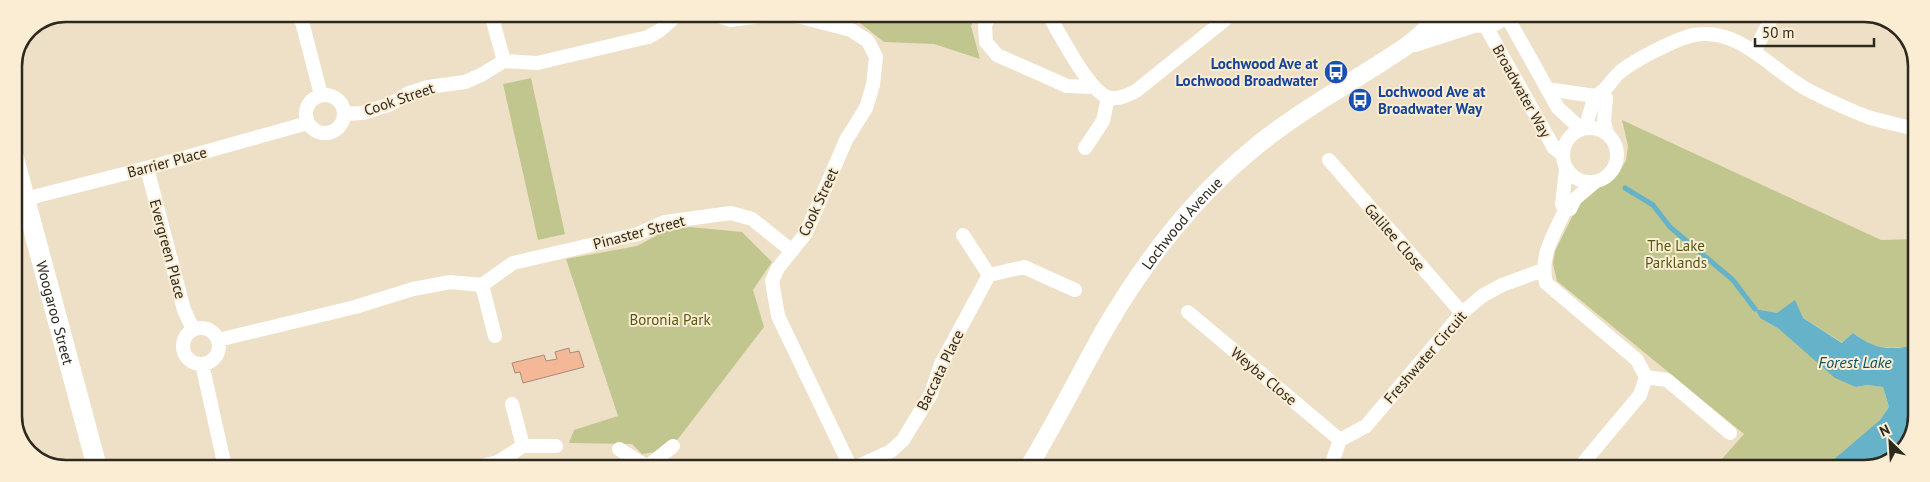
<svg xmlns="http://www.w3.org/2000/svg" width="1930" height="482" font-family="'PT Sans',sans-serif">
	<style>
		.green { fill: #c0c68d }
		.water { fill: #65b2c9 }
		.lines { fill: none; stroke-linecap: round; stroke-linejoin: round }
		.stream { stroke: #65b2c9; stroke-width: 5 }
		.building { fill: #f4b897; stroke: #a68b7d }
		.minor { stroke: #fff; stroke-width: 14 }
		.tertiary { stroke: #fff; stroke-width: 18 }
		.secondary { stroke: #fff; stroke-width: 20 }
		.labels { text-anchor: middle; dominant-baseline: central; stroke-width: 4; stroke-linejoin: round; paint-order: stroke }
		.transit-label { font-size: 15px; font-weight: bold; fill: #164399; stroke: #fbedd3; text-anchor: end }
		.street-label { font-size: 15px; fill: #2e291f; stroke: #fbedd3 }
		.park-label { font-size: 15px; fill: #545911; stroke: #fbedd3 }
		.water-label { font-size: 16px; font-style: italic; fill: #0e5162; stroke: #fbedd3 }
		.rim { fill: none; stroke: #2e291f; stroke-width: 2.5 }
	</style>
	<rect width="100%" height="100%" fill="#eee0c6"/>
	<!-- green -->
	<path class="green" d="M 888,14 L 976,14 L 971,26 L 980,59 L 934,44 L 884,42 L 860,23 Z
		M 531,78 L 565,234 L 538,240 L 503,84 Z
		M 1622,120 L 1881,240 L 1916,239 L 1914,346 C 1887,349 1876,350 1853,333 L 1843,343 L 1803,318 L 1755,309 L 1760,318 L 1779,329 L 1856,387 L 1867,385 L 1883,387 L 1889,407 L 1880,420 L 1832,462 L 1803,468 L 1714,468 L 1744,434 L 1557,281 L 1553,264 L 1555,251 L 1578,205 L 1593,190 L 1612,181 L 1626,161 L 1628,146 Z
		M 690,227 L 742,232 L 772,262 L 753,290 L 764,327 L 678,439 L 657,452 L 642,454 L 632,444 L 569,443 L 574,430 L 618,416 L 566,259 L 637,246 L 665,231 Z"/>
	<!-- water -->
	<path class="water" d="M 1795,300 L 1803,318 L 1842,343 L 1853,333 C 1874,349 1890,351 1915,345 L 1915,426 L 1898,453 L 1892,458 L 1864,468 L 1803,468 L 1832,461 L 1880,420 L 1889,407 L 1883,387 L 1867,385 L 1856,387 L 1835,378 L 1779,329 L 1760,318 L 1755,309 L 1777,313 Z"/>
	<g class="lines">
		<!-- stream -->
		<path class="stream" d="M 1625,188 L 1653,205 L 1670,227 L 1733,280 L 1755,309"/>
	</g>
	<!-- building -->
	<path class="building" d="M 569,348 L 570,353 L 579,351 L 584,367 L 523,383 L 520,372 L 515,373 L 512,363 L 544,355 L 546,361 L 557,359 L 555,352 Z"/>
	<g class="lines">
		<!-- minor -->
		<path class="minor" d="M 300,14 L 321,95
			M 491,14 L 504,61
			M 713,14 L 730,20 L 778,14
			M 783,14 L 801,17 L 851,30 L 868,41 L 876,57 L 873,85 L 866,108 L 846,140 L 806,233 L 778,268 L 772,281 L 778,316 L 851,468
			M 990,14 L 985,26 L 986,42 L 997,55 L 1067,86 L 1093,87
			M 1048,14 C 1060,34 1087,88 1107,97 C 1116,101 1128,95 1136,91 L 1232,14
			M 1506,15 L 1558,108 L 1581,129
			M 1485,25 L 1554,148 L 1562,154
			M 1754,52 L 1773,15
			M 1547,89 L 1595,96
			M 1602,93 L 1606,98 L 1604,121 L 1607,134
			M306 114a19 19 0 1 1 38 0a19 19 0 1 1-38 0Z
			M 344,114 L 363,113 L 391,104 L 409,93 L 428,87 L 465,82 L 481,75 L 504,61 L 537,63 L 648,37 L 659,31 L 678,14
			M1563 155a27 27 0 1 1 54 0a27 27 0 1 1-54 0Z
			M 1585,128 L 1595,96 C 1607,91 1610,81 1619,73 C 1632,61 1678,38 1694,35 C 1741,26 1774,74 1812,92 C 1830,101 1849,110 1868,117 C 1883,122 1900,125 1916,129
			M 1085,148 L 1103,121 L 1108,97
			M 1329,160 L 1462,313
			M 147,168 L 184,310 L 193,329
			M 25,199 L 147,168 L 308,123
			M 1565,210 L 1562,204 L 1566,170
			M 963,235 L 989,275
			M 482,285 L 495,336
			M 1188,312 L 1340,440
			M183 346a18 18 0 1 1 36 0a18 18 0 1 1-36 0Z
			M 218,340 L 355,307 L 413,289 L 450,282 L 482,285 L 513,263 L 638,234 L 665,222 L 731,213 L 752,219 L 792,251
			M 202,364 L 225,467
			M 1646,377 L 1667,380 L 1730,433
			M 512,404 L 523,446
			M 619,449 L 647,467 L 673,446
			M 477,467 L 498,462 L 523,446 L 556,446
			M 854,468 L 891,451 L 903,440 L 931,394 L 941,364 L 989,275 L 1024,267 L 1075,290
			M 1330,468 L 1340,440 L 1366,426 L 1462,313 L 1482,296 L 1502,285 L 1543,270
			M 1579,468 L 1640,395 L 1646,377 L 1637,360 L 1546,283 C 1539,256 1554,235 1565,210 L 1570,209 L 1575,199 L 1595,182"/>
		<!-- tertiary -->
		<g class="tertiary">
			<path d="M 1468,17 C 1480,28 1494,26 1504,15"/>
			<path d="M 1415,43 L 1477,23"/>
			<path id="s1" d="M 1028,468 C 1056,422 1079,375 1105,329 C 1144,262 1194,197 1254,148 C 1301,109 1355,81 1405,47 C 1418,38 1430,25 1443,15"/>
		</g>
		<!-- secondary -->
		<path class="secondary" id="s2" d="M 14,158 L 97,467"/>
	</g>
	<!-- icons -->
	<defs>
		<g id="bus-disc" transform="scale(1.25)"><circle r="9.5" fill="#1a4fb4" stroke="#fbedd3"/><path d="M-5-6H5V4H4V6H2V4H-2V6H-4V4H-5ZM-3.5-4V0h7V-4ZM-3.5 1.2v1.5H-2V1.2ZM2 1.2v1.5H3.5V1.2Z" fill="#fff"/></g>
	</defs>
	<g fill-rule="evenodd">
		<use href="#bus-disc" x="1336" y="72"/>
		<use href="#bus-disc" x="1360" y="100"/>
	</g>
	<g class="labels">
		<!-- transit labels -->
		<g class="transit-label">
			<text x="1318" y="63">Lochwood Ave at<tspan x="1318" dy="17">Lochwood Broadwater</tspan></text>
			<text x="1378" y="91" text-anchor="start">Lochwood Ave at<tspan x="1378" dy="17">Broadwater Way</tspan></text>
		</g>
		<!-- street labels -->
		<g class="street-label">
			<text transform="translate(1522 91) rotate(61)">Broadwater Way</text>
			<text transform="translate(399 99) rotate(-19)">Cook Street</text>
			<text transform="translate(167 162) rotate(-15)">Barrier Place</text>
			<text transform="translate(818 202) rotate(-65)">Cook Street</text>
			<text stroke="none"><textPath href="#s1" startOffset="290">Lochwood Avenue</textPath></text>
			<text transform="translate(639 232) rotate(-15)">Pinaster Street</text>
			<text transform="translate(1395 237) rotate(49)">Galilee Close</text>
			<text transform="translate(168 249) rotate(75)">Evergreen Place</text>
			<text stroke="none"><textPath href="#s2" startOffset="160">Woogaroo Street</textPath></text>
			<text transform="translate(1425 357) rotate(-49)">Freshwater Circuit</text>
			<text transform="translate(940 370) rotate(-64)">Baccata Place</text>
			<text transform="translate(1264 376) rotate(40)">Weyba Close</text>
		</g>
		<!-- park labels -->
		<g class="park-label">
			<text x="1676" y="245">The Lake<tspan x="1676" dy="17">Parklands</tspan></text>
			<text x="670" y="319">Boronia Park</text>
		</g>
		<!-- water labels -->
		<g class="water-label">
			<text x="1855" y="362">Forest Lake</text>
		</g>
	</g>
	<!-- crop -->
	<path d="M0 0H1930V482H0ZM66 22H1864A44 44 0 0 1 1908 66V416A44 44 0 0 1 1864 460H66A44 44 0 0 1 22 416V66A44 44 0 0 1 66 22Z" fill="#fbedd3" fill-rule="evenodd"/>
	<path class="rim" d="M66 22H1864A44 44 0 0 1 1908 66V416A44 44 0 0 1 1864 460H66A44 44 0 0 1 22 416V66A44 44 0 0 1 66 22Z"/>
	<!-- north arrow -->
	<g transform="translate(1890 442) rotate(335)" stroke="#fbedd3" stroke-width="4" paint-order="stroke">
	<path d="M0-4L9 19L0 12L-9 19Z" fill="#2e291f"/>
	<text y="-8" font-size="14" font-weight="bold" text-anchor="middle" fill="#2e291f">N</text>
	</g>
	<!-- scale -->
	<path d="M1755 38v8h119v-8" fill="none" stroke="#2e291f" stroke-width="2.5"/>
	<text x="1762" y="38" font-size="15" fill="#2e291f" stroke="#fbedd3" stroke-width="4" paint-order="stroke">50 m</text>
</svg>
